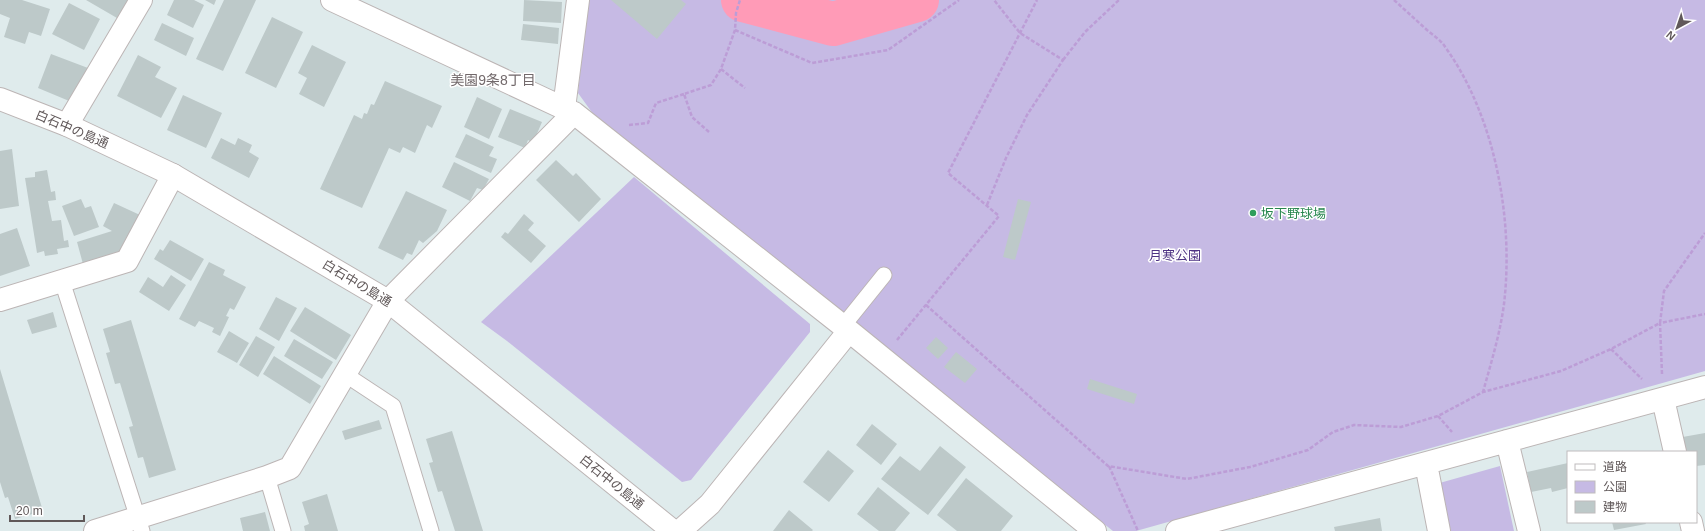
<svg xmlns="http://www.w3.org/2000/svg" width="1705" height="531" font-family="Arial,'Noto Sans JP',sans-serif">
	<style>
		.green { fill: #c6bae4 }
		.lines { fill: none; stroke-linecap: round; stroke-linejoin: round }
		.river { stroke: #ff9bb7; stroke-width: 44 }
		.building { fill: #bdc9c9 }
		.service-casing { stroke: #bcb5b5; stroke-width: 17 }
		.minor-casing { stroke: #bcb5b5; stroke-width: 24 }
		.tertiary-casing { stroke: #bcb5b5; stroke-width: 24 }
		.path { stroke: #bc9dd6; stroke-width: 2.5; stroke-dasharray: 4 2; stroke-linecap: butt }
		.service { stroke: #fff; stroke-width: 15 }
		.minor { stroke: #fff; stroke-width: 22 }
		.tertiary { stroke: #fff; stroke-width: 22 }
		.leisure-dot { fill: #2e9e5b; stroke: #fff; stroke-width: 1.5 }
		.labels { text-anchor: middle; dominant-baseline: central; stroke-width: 3; stroke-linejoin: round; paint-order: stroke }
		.street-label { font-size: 13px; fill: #605859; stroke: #fff }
		.leisure-label { font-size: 13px; fill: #27864d; stroke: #fff; text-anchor: start }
		.park-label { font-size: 13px; fill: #4e3384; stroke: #fff }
		.neighbourhood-label { font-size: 14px; fill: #72696b; stroke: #fff }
	</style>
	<rect width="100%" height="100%" fill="#dfebec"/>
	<!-- green -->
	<path class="green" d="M 588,0 L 1705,0 L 1705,371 L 1136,531 L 1113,531 L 604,129 L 578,93 Z
		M 634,177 L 810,324 L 810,332 L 691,480 L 682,482 L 507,341 L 481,322 Z
		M 1500,466 L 1514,531 L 1447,531 L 1436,484 Z"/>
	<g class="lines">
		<!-- river -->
		<path class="river" d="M 743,0 L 833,24 L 917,0"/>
	</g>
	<!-- building -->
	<path class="building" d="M 0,0 L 22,0 L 50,9 L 41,36 L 29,32 L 25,44 L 4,37 L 10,18 L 0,14 Z
		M 86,0 L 128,0 L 117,18 Z
		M 174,0 L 194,0 L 204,5 L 193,28 L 167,15 Z
		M 205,0 L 216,0 L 214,5 Z
		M 224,0 L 256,0 L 223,71 L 196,59 Z
		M 524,0 L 562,2 L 561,23 L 523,21 Z
		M 611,0 L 681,0 L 686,4 L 657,39 Z
		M 69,3 L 100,19 L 84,50 L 52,34 Z
		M 272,17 L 303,32 L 276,88 L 245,73 Z
		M 162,23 L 194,38 L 186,56 L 154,40 Z
		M 523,24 L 559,28 L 558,44 L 521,40 Z
		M 312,45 L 346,62 L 324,107 L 299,94 L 307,78 L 298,73 Z
		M 51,54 L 88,68 L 74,103 L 38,88 Z
		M 138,55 L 161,67 L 155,77 L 177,88 L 161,118 L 117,96 Z
		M 385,81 L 442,106 L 432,128 L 427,125 L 415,153 L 403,147 L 400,153 L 389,148 L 362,208 L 320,189 L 354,115 L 362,119 L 364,113 L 367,114 L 371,104 L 374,105 Z
		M 183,95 L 222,113 L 206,148 L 167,130 Z
		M 477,97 L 502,109 L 489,139 L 464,127 Z
		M 510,109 L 542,122 L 533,143 L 528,140 L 525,148 L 498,137 Z
		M 466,134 L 494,147 L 489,156 L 497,159 L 491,173 L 455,157 Z
		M 221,138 L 235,145 L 238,138 L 252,145 L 249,152 L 259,158 L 249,178 L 211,158 Z
		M 12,149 L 19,206 L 0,209 L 0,151 Z
		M 556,160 L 573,176 L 576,173 L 601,199 L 579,222 L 536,180 Z
		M 454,162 L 489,179 L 483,190 L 477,188 L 470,201 L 442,187 Z
		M 47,170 L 51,192 L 55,191 L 56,200 L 48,201 L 52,221 L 61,220 L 64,241 L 68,240 L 69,247 L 57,249 L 58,254 L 45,256 L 44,251 L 37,253 L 25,178 L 35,177 L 35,172 Z
		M 406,191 L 447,210 L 437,231 L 423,243 L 419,240 L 412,255 L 407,253 L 403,260 L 378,248 Z
		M 81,199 L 85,208 L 91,206 L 99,227 L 74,236 L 62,206 Z
		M 1018,199 L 1031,202 L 1015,260 L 1003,257 Z
		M 114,203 L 140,215 L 120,258 L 83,264 L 77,242 L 112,231 L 103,226 Z
		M 524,214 L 534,223 L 528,230 L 546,246 L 531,263 L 501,237 L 505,232 L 508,234 Z
		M 17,228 L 30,266 L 0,276 L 0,234 Z
		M 170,240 L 204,259 L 191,281 L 154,259 L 160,249 L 163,251 Z
		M 209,262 L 225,270 L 223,275 L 246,287 L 234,310 L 230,308 L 226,316 L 229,317 L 220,336 L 212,332 L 214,328 L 199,321 L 195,327 L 179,319 Z
		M 171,275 L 186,285 L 169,311 L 139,292 L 148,277 L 163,287 Z
		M 276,297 L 297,308 L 279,341 L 259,329 Z
		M 305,307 L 351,335 L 336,360 L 290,331 Z
		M 53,312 L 57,327 L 32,334 L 27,320 Z
		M 131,320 L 176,470 L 149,478 L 143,457 L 138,458 L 129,427 L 133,426 L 120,383 L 115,384 L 106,353 L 110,352 L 103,329 Z
		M 229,331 L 249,343 L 237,363 L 217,352 Z
		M 256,336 L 275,347 L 258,377 L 239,365 Z
		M 936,337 L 948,348 L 938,359 L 926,348 Z
		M 294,339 L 333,362 L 322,379 L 284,356 Z
		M 956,352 L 977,369 L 965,383 L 944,367 Z
		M 274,356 L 321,386 L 310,404 L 263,374 Z
		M 0,369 L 43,511 L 15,519 L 8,497 L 5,498 L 0,482 Z
		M 1090,379 L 1137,394 L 1134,404 L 1087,389 Z
		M 379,420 L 382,429 L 345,440 L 342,431 Z
		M 872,424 L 897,444 L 881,465 L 856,445 Z
		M 452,431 L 483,531 L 455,531 L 442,491 L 438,492 L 429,463 L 433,462 L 426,439 Z
		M 1705,433 L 1705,465 L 1696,466 L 1696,452 L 1680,452 L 1677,438 Z
		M 940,446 L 966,467 L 928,515 L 881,479 L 900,456 L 920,471 Z
		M 828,450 L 854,471 L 829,502 L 803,482 Z
		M 1568,463 L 1568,488 L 1552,492 L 1551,488 L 1531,492 L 1527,472 Z
		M 966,478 L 1013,516 L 1001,531 L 957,531 L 937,515 Z
		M 878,487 L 910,513 L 895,531 L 879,531 L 857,514 Z
		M 327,494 L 338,531 L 305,531 L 304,526 L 309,524 L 302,502 Z
		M 789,510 L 813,530 L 812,531 L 773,531 Z
		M 265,512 L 270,531 L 243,531 L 240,518 Z
		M 1380,518 L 1382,531 L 1335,531 L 1334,527 Z
		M 1612,522 L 1645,522 L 1646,524 L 1614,530 Z"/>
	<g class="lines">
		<!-- service casing -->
		<g class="service-casing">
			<path id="service" d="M 62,281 L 142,531
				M 843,326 L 884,275
				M 346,375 L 393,406 L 431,531
				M 267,477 L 283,531"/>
		</g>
		<!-- minor casing -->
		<g class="minor-casing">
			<path id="minor" d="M 332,0 L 574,113 L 843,326 L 1095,531
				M 564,108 L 578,0
				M 67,125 L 141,0
				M 0,300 L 127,261 L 173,175
				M 1663,399 L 1675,452
				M 1507,441 L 1529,531
				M 1426,464 L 1439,531
				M 1691,522 L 1693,531
				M 95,531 L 267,477 L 290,468 L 388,301 L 574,113
				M 680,531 L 710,504 L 849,331
				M 1177,531 L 1705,387"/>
		</g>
		<!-- tertiary casing -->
		<g class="tertiary-casing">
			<path id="tertiary" d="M 0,99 L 67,125 L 173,175 L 388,301 L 673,531"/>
		</g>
		<!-- path -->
		<path class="path" d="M 1394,0 C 1405,10 1416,20 1427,30 C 1433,35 1439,39 1443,44 C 1495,114 1514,219 1504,304 C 1500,334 1491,363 1483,392
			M 735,30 L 812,63 L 888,50 L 959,0
			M 1063,60 L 1085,32 L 1119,0
			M 721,69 L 745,88
			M 629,125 L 648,123 L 656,103 L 684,94
			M 709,132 L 692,117 L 684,94 L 711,85 L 721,69 L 735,30 L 736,13 L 740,0
			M 987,205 L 1006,158 L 1027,115 L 1063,60 L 1020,33 L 994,0
			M 926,305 L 1108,466 L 1187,479 L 1250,467 L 1308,450 L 1333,432 L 1354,425 L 1401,427 L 1438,416 L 1483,392 L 1561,371 L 1611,349 L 1660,323 L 1664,291 L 1705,233
			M 897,340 L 999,216 L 948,173 L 1037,0
			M 1611,349 L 1642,379
			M 1662,374 L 1660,323 L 1705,314
			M 1438,416 L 1452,432
			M 1109,466 L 1138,531"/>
		<!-- service -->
		<use href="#service" class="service"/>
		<!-- minor -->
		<use href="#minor" class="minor"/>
		<!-- tertiary -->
		<use href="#tertiary" class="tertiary"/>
	</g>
	<!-- markers -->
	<circle class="leisure-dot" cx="1253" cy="213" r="4"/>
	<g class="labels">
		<!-- street labels -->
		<g class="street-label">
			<text transform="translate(72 129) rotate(23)">白石中の島通</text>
			<text transform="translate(357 283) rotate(31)">白石中の島通</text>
			<text transform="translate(612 482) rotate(39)">白石中の島通</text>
		</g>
		<!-- leisure labels -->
		<g class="leisure-label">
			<text x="1261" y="213">坂下野球場</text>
		</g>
		<!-- park labels -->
		<g class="park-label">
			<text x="1175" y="255">月寒公園</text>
		</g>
		<!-- neighbourhood labels -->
		<g class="neighbourhood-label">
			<text x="493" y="80">美園9条8丁目</text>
		</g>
	</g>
	<!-- legend -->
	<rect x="1567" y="451" width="130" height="72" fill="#ffffff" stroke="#bfbcbd"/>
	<rect x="1575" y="464" width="20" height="6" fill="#ffffff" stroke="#bfbcbd"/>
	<text x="1603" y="471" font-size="12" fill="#605859">道路</text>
	<rect x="1575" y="481" width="20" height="12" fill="#c6bae4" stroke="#bfbcbd"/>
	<text x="1603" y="491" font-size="12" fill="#605859">公園</text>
	<rect x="1575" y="501" width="20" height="12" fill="#bdc9c9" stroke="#bfbcbd"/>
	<text x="1603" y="511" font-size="12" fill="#605859">建物</text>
	<!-- north arrow -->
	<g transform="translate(1677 28) rotate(220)" stroke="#ffffff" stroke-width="3" paint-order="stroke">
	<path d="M0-3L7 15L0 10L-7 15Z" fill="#605859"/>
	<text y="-6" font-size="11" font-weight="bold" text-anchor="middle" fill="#605859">N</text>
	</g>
	<!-- scale -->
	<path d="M10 515v6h74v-6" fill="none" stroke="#605859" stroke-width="2"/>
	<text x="16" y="515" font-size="12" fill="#605859" stroke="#ffffff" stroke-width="3" paint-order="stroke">20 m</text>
</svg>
